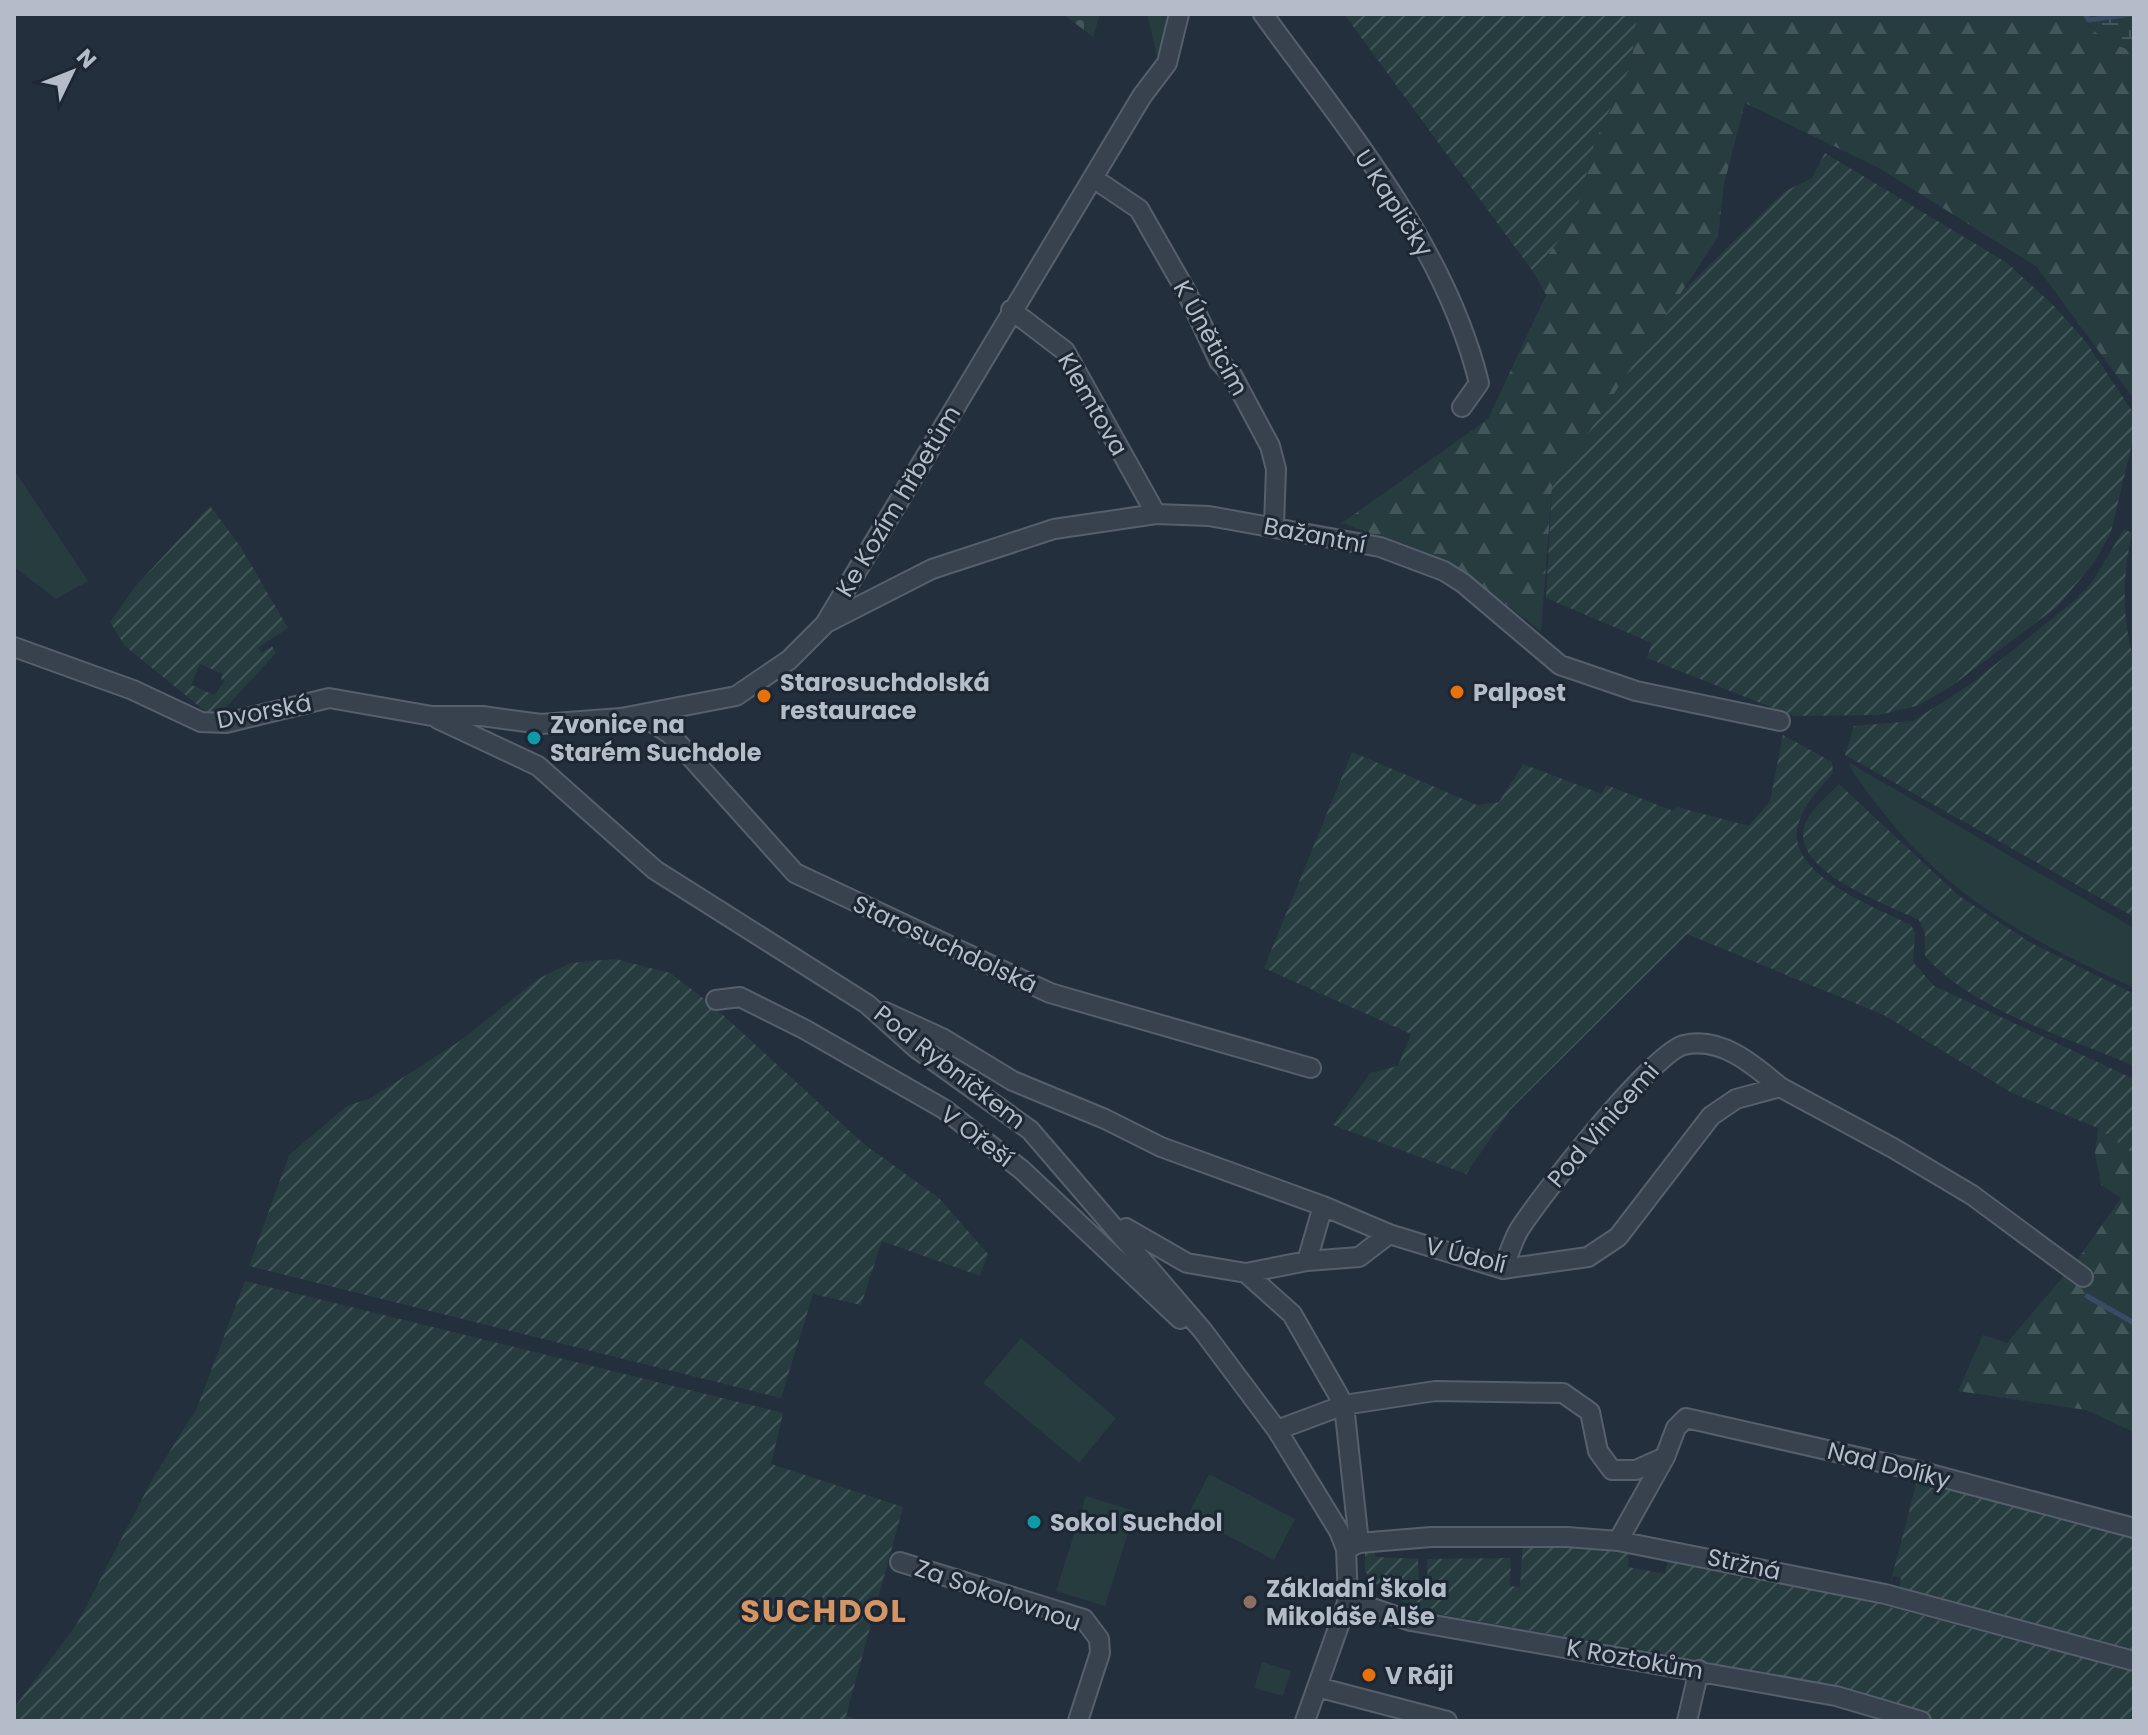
<svg xmlns="http://www.w3.org/2000/svg" width="2148" height="1735" font-family="Poppins,sans-serif">
	<style>
		.grass { fill: #263c3f }
		.forest { fill: url(#forest-firs) }
		.wetland { fill: url(#wetland-marsh) }
		.cemetery { fill: url(#cemetery-stones) }
		.garden { fill: url(#garden-furrows); fill-rule: evenodd }
		.lines { fill: none; stroke-linecap: round; stroke-linejoin: round }
		.stream { stroke: #394c67; stroke-width: 5 }
		.minor-casing { stroke: #565f6c; stroke-width: 22 }
		.minor { stroke: #38414e; stroke-width: 18 }
		.food-dot { fill: #e8710a; stroke: #1d2633; stroke-width: 3 }
		.culture-dot { fill: #0f9aa8; stroke: #1d2633; stroke-width: 3 }
		.education-dot { fill: #8d6e63; stroke: #1d2633; stroke-width: 3 }
		.labels { text-anchor: middle; dominant-baseline: central; stroke-width: 6; stroke-linejoin: round; paint-order: stroke }
		.street-label { font-size: 24px; fill: #b4bcc9; stroke: #1d2633 }
		.poi-label { font-size: 24px; font-weight: bold; fill: #b4bcc9; stroke: #1d2633; text-anchor: start }
		.district-label { font-size: 32px; font-weight: bold; letter-spacing: 2px; fill: #d59563; stroke: #1d2633 }
	</style>
	<defs>
		<pattern id="forest-firs" width="22" height="20" patternUnits="userSpaceOnUse" patternTransform="scale(2)"><rect width="22" height="20" fill="#263c3f"/><path d="M5 1l3.5 6h-7zM16 11l3.5 6h-7z" fill="#435659"/></pattern>
		<pattern id="wetland-marsh" width="20" height="14" patternUnits="userSpaceOnUse" patternTransform="scale(2)"><rect width="20" height="14" fill="#263c3f"/><path d="M1 5h8M5 5V1M11 12h8M15 12V8" fill="none" stroke="#435659"/></pattern>
		<pattern id="cemetery-stones" width="16" height="16" patternUnits="userSpaceOnUse" patternTransform="scale(2)"><rect width="16" height="16" fill="#263c3f"/><path d="M2 7V4a2 2 0 0 1 4 0v3zM10 15v-3a2 2 0 0 1 4 0v3z" fill="#435659"/></pattern>
		<pattern id="garden-furrows" width="10" height="10" patternUnits="userSpaceOnUse" patternTransform="scale(2)"><rect width="10" height="10" fill="#263c3f"/><path d="M-1 1l2-2M0 10L10 0M9 11l2-2" fill="none" stroke="#435659"/></pattern>
	</defs>
	<rect width="100%" height="100%" fill="#242f3e"/>
	<!-- grass -->
	<path class="grass" d="M 1147,14 L 1173,14 L 1158,60 Z
		M 14,470 L 88,581 L 56,599 L 14,567 Z
		M 1848,762 L 2134,928 L 2134,988 C 2037,944 1948,898 1883,812 C 1870,796 1857,780 1848,762 Z
		M 1021,1338 L 1116,1418 L 1079,1463 L 983,1383 Z
		M 1209,1474 L 1295,1519 L 1274,1560 L 1188,1515 Z
		M 1086,1496 L 1135,1511 L 1105,1606 L 1056,1591 Z
		M 1262,1662 L 1291,1671 L 1283,1696 L 1254,1688 Z"/>
	<!-- forest -->
	<path class="forest" d="M 1637,14 L 2075,14 L 2105,40 L 2134,52 L 2134,399 L 2037,267 L 1879,168 L 1745,103 L 1724,184 L 1718,237 L 1552,488 L 1541,631 L 1453,564 L 1342,523 L 1488,419 L 1546,295 L 1534,273 L 1574,220 L 1595,141 L 1631,65 Z
		M 2098,1128 L 2134,1154 L 2134,1432 L 2086,1410 L 1958,1391 L 1983,1335 L 2007,1343 L 2078,1259 L 2121,1198 L 2101,1185 L 2095,1153 Z"/>
	<!-- wetland -->
	<path class="wetland" d="M 2075,14 L 2134,14 L 2134,52 L 2105,40 Z"/>
	<!-- cemetery -->
	<path class="cemetery" d="M 1063,14 L 1100,14 L 1093,37 Z"/>
	<!-- garden -->
	<path class="garden" d="M 1344,14 L 1637,14 L 1631,65 L 1595,141 L 1574,220 L 1534,273 Z
		M 1825,153 L 2007,263 L 2054,306 L 2086,342 L 2134,414 L 2134,435 L 2111,532 L 2095,561 L 2058,606 L 1949,688 L 1917,706 L 1878,715 L 1793,716 L 1647,658 L 1652,643 L 1546,598 L 1552,488 L 1679,295 L 1784,192 L 1812,178 Z
		M 210,506 L 240,546 L 288,628 L 258,648 L 262,653 L 272,646 L 276,653 L 218,716 L 210,715 L 125,646 L 110,622 L 135,587 ZM 200,664 L 223,674 L 221,679 L 225,681 L 214,695 L 191,685 Z
		M 2124,529 L 2132,533 C 2122,578 2122,618 2134,662 L 2134,917 L 1845,755 L 1854,726 L 1913,721 L 1971,684 L 2074,601 L 2093,581 Z
		M 1783,735 L 1832,762 L 1833,773 C 1820,788 1803,805 1798,825 C 1785,875 1876,907 1911,925 L 1915,933 L 1913,962 L 1934,986 L 2134,1079 L 2134,1154 L 2098,1128 L 2012,1093 L 1884,1015 L 1687,934 L 1510,1110 L 1466,1174 L 1333,1125 L 1370,1073 L 1398,1066 L 1411,1034 L 1264,968 L 1352,752 L 1477,805 L 1499,802 L 1523,764 L 1602,794 L 1606,785 L 1673,811 L 1677,807 L 1749,826 L 1770,801 Z
		M 1839,784 L 1959,896 L 2031,943 L 2134,994 L 2134,1066 C 2067,1037 1974,1011 1925,956 L 1925,934 L 1919,920 C 1888,905 1793,872 1804,828 C 1808,811 1828,796 1839,784 Z
		M 615,959 L 670,973 L 712,1005 L 865,1145 L 939,1198 L 988,1254 L 980,1276 L 882,1241 L 861,1305 L 813,1294 L 781,1398 L 249,1266 L 289,1155 L 347,1106 L 371,1098 L 460,1041 L 538,979 L 570,963 Z
		M 245,1281 L 783,1413 L 771,1464 L 903,1507 L 846,1716 L 862,1721 L 14,1721 L 14,1708 L 77,1624 L 153,1478 L 197,1408 Z
		M 1917,1481 L 2134,1536 L 2134,1653 L 1899,1590 L 1901,1578 L 1893,1576 L 1889,1588 Z
		M 1523,1542 L 1629,1551 L 1628,1567 L 1665,1574 L 1668,1559 L 1822,1589 L 2134,1672 L 2134,1721 L 1926,1721 L 1577,1639 L 1416,1610 L 1373,1582 L 1365,1571 L 1365,1552 L 1375,1545 L 1375,1557 L 1418,1559 L 1419,1583 L 1423,1583 L 1424,1590 L 1428,1589 L 1427,1559 L 1511,1558 L 1510,1586 L 1520,1587 Z"/>
	<g class="lines">
		<!-- stream -->
		<path class="stream" d="M 2085,14 L 2089,20 L 2133,14
			M 2087,1296 L 2134,1323"/>
		<!-- minor casing -->
		<g class="minor-casing">
			<path id="minor" d="M 1263,14 C 1345,127 1445,244 1479,383 L 1462,407
				M 1093,178 L 1139,209 L 1187,293 L 1219,361 L 1232,375 L 1270,446 L 1276,469 L 1274,525
				M 1011,310 L 1065,351 L 1156,514
				M 828,622 L 932,569 L 1054,529 L 1156,514 L 1209,516 L 1380,547 L 1444,571 L 1463,583 L 1560,665 L 1636,691 L 1780,721
				M 14,647 L 133,690 L 201,722 L 226,723 L 329,698 L 432,716 L 482,716 L 541,724 L 621,718 L 736,696 L 789,660 L 825,624 L 1142,96 L 1167,63 L 1179,14
				M 641,715 L 670,734 L 795,873 L 1050,993 L 1311,1068
				M 438,719 L 538,766 L 655,870 L 867,1004 L 916,1048 L 1030,1130 L 1203,1331 L 1277,1430 L 1339,1531 L 1346,1549 L 1348,1600 L 1305,1721
				M 716,1000 L 740,997 L 804,1029 L 944,1109 L 1022,1170 L 1180,1319
				M 885,1012 L 942,1038 L 1013,1081 L 1105,1119 L 1161,1147 L 1323,1206 L 1389,1234 L 1503,1269 L 1588,1257 L 1618,1237 L 1711,1116 L 1736,1099 L 1780,1087 L 1893,1148 L 1972,1195 L 2083,1277
				M 1126,1228 L 1187,1263 L 1246,1273 L 1292,1314 L 1344,1405 L 1359,1543
				M 1307,1261 L 1323,1206
				M 1503,1269 C 1508,1257 1512,1242 1519,1230 C 1539,1198 1653,1052 1684,1045 C 1721,1036 1754,1065 1780,1087
				M 1246,1273 L 1307,1261 L 1359,1257 L 1389,1234
				M 1277,1430 L 1344,1405 L 1435,1391 L 1563,1393 L 1590,1412 L 1598,1451 L 1612,1470 L 1636,1470 L 1665,1457
				M 1618,1541 L 1665,1457 L 1676,1428 L 1686,1418 L 1915,1470 L 2134,1528
				M 1346,1549 L 1359,1543 L 1431,1537 L 1567,1537 L 1618,1541 L 1885,1594 L 2134,1661
				M 900,1562 L 1084,1619 L 1099,1639 L 1100,1653 L 1078,1721
				M 1348,1600 L 1411,1621 L 1836,1696 L 1921,1721
				M 1317,1687 L 1447,1721
				M 1687,1721 L 1699,1670"/>
		</g>
		<!-- minor -->
		<use href="#minor" class="minor"/>
	</g>
	<!-- markers -->
	<g class="food-dot">
		<circle cx="1457" cy="692" r="8"/>
		<circle cx="764" cy="696" r="8"/>
		<circle cx="1369" cy="1675" r="8"/>
	</g>
	<g class="culture-dot">
		<circle cx="534" cy="738" r="8"/>
		<circle cx="1034" cy="1522" r="8"/>
	</g>
	<circle class="education-dot" cx="1250" cy="1602" r="8"/>
	<g class="labels">
		<!-- street labels -->
		<g class="street-label">
			<text transform="translate(1394 203) rotate(57)">U Kapličky</text>
			<text transform="translate(1211 338) rotate(61)">K Úněticím</text>
			<text transform="translate(1093 404) rotate(60)">Klemtova</text>
			<text transform="translate(898 501) rotate(-59)">Ke Kozím hřbetům</text>
			<text transform="translate(1315 535) rotate(11)">Bažantní</text>
			<text transform="translate(264 711) rotate(-11)">Dvorská</text>
			<text transform="translate(945 944) rotate(25)">Starosuchdolská</text>
			<text transform="translate(950 1067) rotate(38)">Pod Rybníčkem</text>
			<text transform="translate(1603 1125) rotate(-49)">Pod Vinicemi</text>
			<text transform="translate(977 1136) rotate(37)">V Ořeší</text>
			<text transform="translate(1466 1255) rotate(14)">V Údolí</text>
			<text transform="translate(1889 1465) rotate(14)">Nad Dolíky</text>
			<text transform="translate(1744 1564) rotate(12)">Stržná</text>
			<text transform="translate(998 1595) rotate(19)">Za Sokolovnou</text>
			<text transform="translate(1635 1659) rotate(10)">K Roztokům</text>
		</g>
		<!-- poi labels -->
		<g class="poi-label">
			<text x="780" y="682">Starosuchdolská<tspan x="780" dy="28">restaurace</tspan></text>
			<text x="1473" y="692">Palpost</text>
			<text x="550" y="724">Zvonice na<tspan x="550" dy="28">Starém Suchdole</tspan></text>
			<text x="1050" y="1522">Sokol Suchdol</text>
			<text x="1266" y="1588">Základní škola<tspan x="1266" dy="28">Mikoláše Alše</tspan></text>
			<text x="1385" y="1675">V Ráji</text>
		</g>
		<!-- district labels -->
		<g class="district-label">
			<text x="824" y="1610">SUCHDOL</text>
		</g>
	</g>
	<!-- border -->
	<rect width="2148" height="1735" fill="none" stroke="#b4bcc9" stroke-width="32"/>
	<!-- north arrow -->
	<g transform="translate(72 72) rotate(47)" stroke="#1d2633" stroke-width="6" paint-order="stroke">
	<path d="M0-6L14 30L0 20L-14 30Z" fill="#b4bcc9"/>
	<text y="-12" font-size="22" font-weight="bold" text-anchor="middle" fill="#b4bcc9">N</text>
	</g>
</svg>
